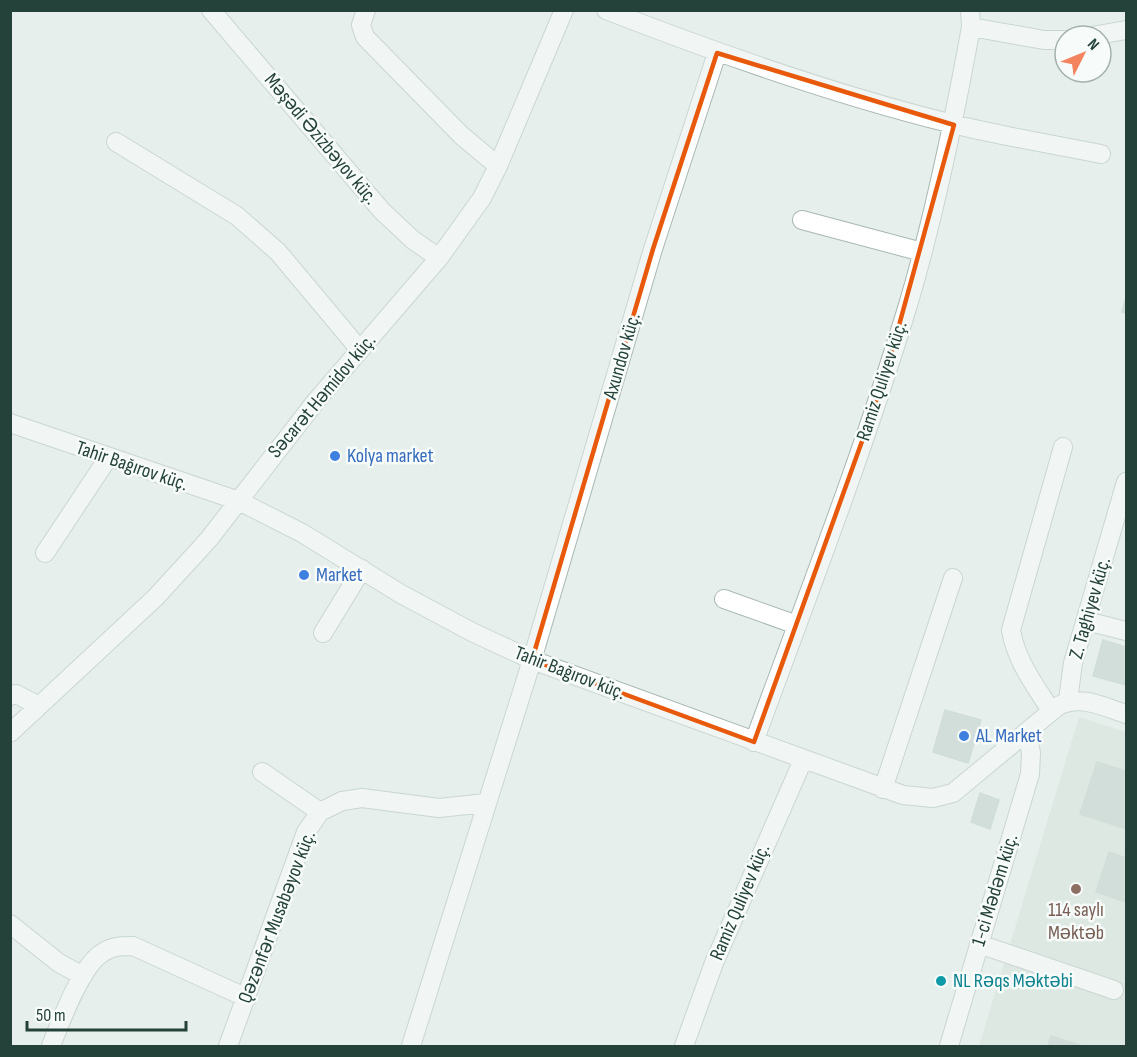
<svg xmlns="http://www.w3.org/2000/svg" width="1137" height="1057" font-family="'Sofia Sans Condensed',sans-serif">
	<style>
		.built { fill: #d4dfda }
		.building { fill: #bbcac4; stroke: #b8c9c2; stroke-width: 1.5 }
		.lines { fill: none; stroke-linecap: round; stroke-linejoin: round }
		.minor-casing { stroke: #a8b8b2; stroke-width: 20 }
		.minor { stroke: #fff; stroke-width: 18 }
		.marked { fill: none; stroke: #e8590c; stroke-width: 4.5; stroke-linejoin: round }
		.shop-dot { fill: #3f7fe0; stroke: #f7fbf9; stroke-width: 2 }
		.education-dot { fill: #8d6e63; stroke: #f7fbf9; stroke-width: 2 }
		.culture-dot { fill: #0f9aa8; stroke: #f7fbf9; stroke-width: 2 }
		.labels { text-anchor: middle; dominant-baseline: central; stroke-width: 5; stroke-linejoin: round; paint-order: stroke }
		.street-label { font-size: 20px; fill: #24423a; stroke: #f7fbf9 }
		.shop-label { font-size: 20px; fill: #366cbe; stroke: #f7fbf9; text-anchor: start }
		.education-label { font-size: 20px; fill: #785e54; stroke: #f7fbf9 }
		.culture-label { font-size: 20px; fill: #0d838f; stroke: #f7fbf9; text-anchor: start }
	</style>
	<rect width="100%" height="100%" fill="#e6efeb"/>
	<!-- built -->
	<path class="built" d="M 1079,717 L 1126,732 L 1126,1046 L 979,1046 Z"/>
	<!-- building -->
	<path class="building" d="M 1126,297 L 1126,313 L 1122,312 Z
		M 1103,640 L 1126,647 L 1126,685 L 1093,676 Z
		M 945,710 L 981,720 L 968,763 L 933,752 Z
		M 1097,762 L 1126,771 L 1126,829 L 1080,814 Z
		M 980,793 L 999,800 L 990,829 L 971,822 Z
		M 1109,852 L 1126,858 L 1126,902 L 1096,892 Z
		M 1051,1036 L 1083,1046 L 1048,1046 Z"/>
	<g class="lines">
		<!-- minor casing -->
		<g class="minor-casing">
			<path id="minor" d="M 211,10 L 382,211 L 413,240 L 439,258
				M 366,10 L 361,25 L 365,37 L 461,135 L 498,166
				M 606,10 C 719,54 835,95 953,124 C 1001,136 1051,144 1101,154
				M 971,27 L 1044,40 L 1065,40
				M 1092,36 L 1126,30
				M 116,142 L 237,216 L 278,252 L 360,350
				M 802,220 L 922,252
				M 10,423 L 239,501 L 302,533 L 401,594 L 472,632 L 532,660 L 903,795 L 933,798 L 953,793 L 1058,706 C 1080,694 1104,707 1126,714
				M 45,553 L 108,458
				M 724,599 L 797,625
				M 1086,621 L 1126,631
				M 323,633 L 362,569
				M 10,696 L 16,694 L 39,706
				M 1068,700 L 1073,663 L 1126,482
				M 1051,711 C 1035,685 1016,661 1011,630 L 1063,447
				M 10,733 L 156,597 L 209,539 L 316,401 L 439,258 L 482,198 L 498,166 L 564,10
				M 754,742 C 807,597 863,453 908,305 C 935,214 954,121 971,27 L 970,10
				M 262,772 L 320,812
				M 883,789 L 953,578
				M 10,924 L 59,963 L 83,976
				M 979,944 L 1114,990
				M 51,1046 C 60,1023 81,966 102,953 C 112,946 121,946 133,946 L 247,998
				M 228,1046 L 306,832 L 320,812 L 342,801 L 362,798 L 439,808 L 486,803
				M 411,1046 L 532,660 L 653,249 L 717,53
				M 684,1046 L 714,963 L 803,760
				M 949,1046 L 1030,774 L 1031,753 L 1027,732"/>
		</g>
		<!-- minor -->
		<use href="#minor" class="minor"/>
	</g>
	<!-- marked area -->
	<path d="M0 0H1137V1057H0ZM 717,53 L 954,125 L 884,380 L 754,742 L 532,660 L 653,249 Z" fill="#e6efeb" fill-opacity=".55" fill-rule="evenodd"/>
	<path class="marked" d="M 717,53 L 954,125 L 884,380 L 754,742 L 532,660 L 653,249 Z"/>
	<!-- markers -->
	<g class="shop-dot">
		<circle cx="335" cy="456" r="6"/>
		<circle cx="304" cy="575" r="6"/>
		<circle cx="964" cy="736" r="6"/>
	</g>
	<circle class="education-dot" cx="1076" cy="889" r="6"/>
	<circle class="culture-dot" cx="941" cy="981" r="6"/>
	<g class="labels">
		<!-- street labels -->
		<g class="street-label">
			<text transform="translate(321 139) rotate(50)">Məşədi Əzizbəyov küç.</text>
			<text transform="translate(622 356) rotate(-74)">Axundov küç.</text>
			<text transform="translate(882 381) rotate(-72)">Ramiz Quliyev küç.</text>
			<text transform="translate(322 396) rotate(-50)">Səcarət Həmidov küç.</text>
			<text transform="translate(132 466) rotate(19)">Tahir Bağırov küç.</text>
			<text transform="translate(1090 608) rotate(-74)">Z. Taghiyev küç.</text>
			<text transform="translate(570 673) rotate(21)">Tahir Bağırov küç.</text>
			<text transform="translate(995 890) rotate(-73)">1-ci Mədəm küç.</text>
			<text transform="translate(740 902) rotate(-67)">Ramiz Quliyev küç.</text>
			<text transform="translate(277 917) rotate(-69)">Qəzənfər Musabəyov küç.</text>
		</g>
		<!-- shop labels -->
		<g class="shop-label">
			<text x="347" y="456">Kolya market</text>
			<text x="316" y="575">Market</text>
			<text x="976" y="736">AL Market</text>
		</g>
		<!-- education labels -->
		<g class="education-label">
			<text x="1076" y="910">114 saylı<tspan x="1076" dy="23">Məktəb</tspan></text>
		</g>
		<!-- culture labels -->
		<g class="culture-label">
			<text x="953" y="981">NL Rəqs Məktəbi</text>
		</g>
	</g>
	<!-- border -->
	<rect width="1137" height="1057" fill="none" stroke="#24423a" stroke-width="24"/>
	<!-- north arrow -->
	<g transform="translate(1083 54) rotate(47)"><circle r="28" fill="#f7fbf9" stroke="#a3b1ad" stroke-width="1.5"/>
	<path d="M0-4.5L10 22L0 15L-10 22Z" fill="#f4845f"/>
	<text y="-9" font-size="16" font-weight="bold" text-anchor="middle" fill="#24423a">N</text>
	</g>
	<!-- scale -->
	<path d="M27 1021v9h159v-9" fill="none" stroke="#24423a" stroke-width="3"/>
	<text x="36" y="1021" font-size="18" fill="#24423a" stroke="#f7fbf9" stroke-width="4.5" paint-order="stroke">50 m</text>
</svg>
